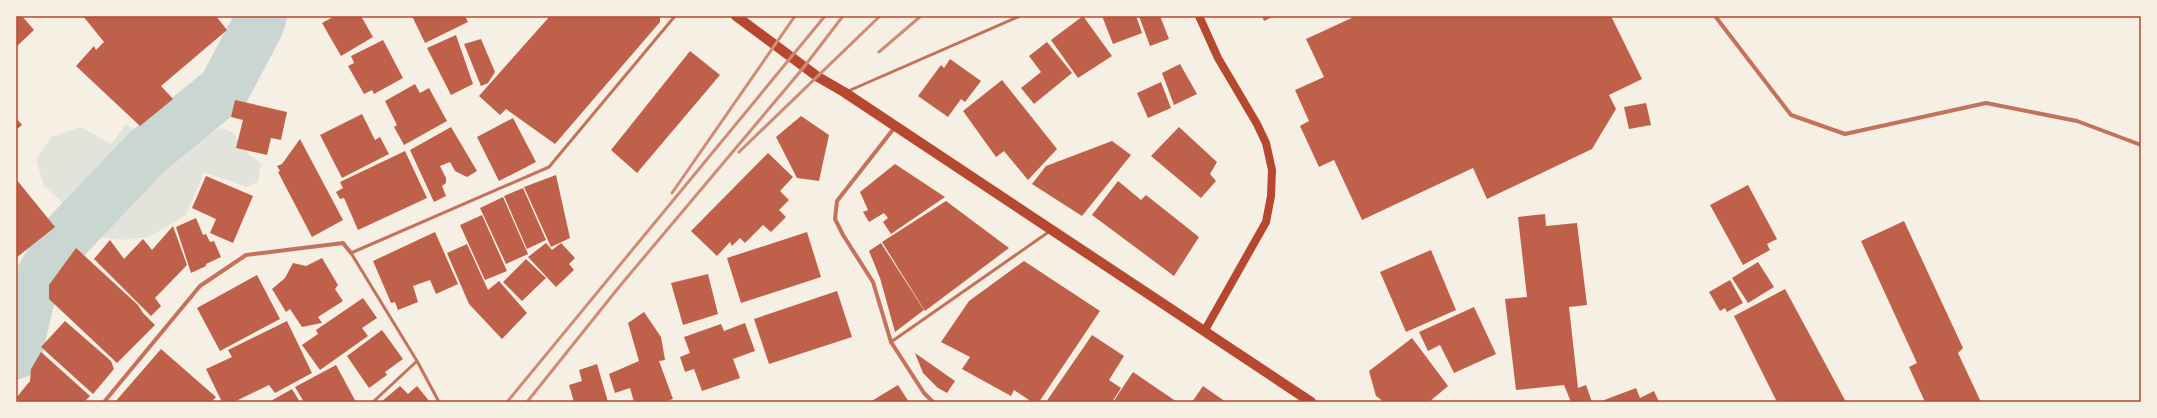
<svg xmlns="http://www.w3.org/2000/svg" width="2157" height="418" font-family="'IBM Plex Serif',serif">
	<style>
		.green { fill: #e2e4dc }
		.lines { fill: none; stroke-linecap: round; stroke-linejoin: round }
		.river { stroke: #c9d6d2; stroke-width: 52 }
		.building { fill: #bf614a }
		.service { stroke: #c5725c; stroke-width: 3 }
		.minor { stroke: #c5725c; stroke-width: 4 }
		.secondary { stroke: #b5482f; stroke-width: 8 }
		.primary { stroke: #b5482f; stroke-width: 10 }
		.rail { stroke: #cf8b77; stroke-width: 3 }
		.neatline { fill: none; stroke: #b5482f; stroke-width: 1.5 }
	</style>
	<rect width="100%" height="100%" fill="#f6efe4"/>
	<!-- green -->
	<path class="green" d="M 170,106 L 185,106 L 204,137 L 221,128 L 232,132 L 248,154 L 261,163 L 258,182 L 246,187 L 204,172 L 186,215 L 149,237 L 120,240 L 86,235 L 60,200 L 44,186 L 36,159 L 51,137 L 80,127 L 112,144 L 126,124 L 136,131 Z"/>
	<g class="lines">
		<!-- river -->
		<path class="river" d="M 16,353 L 29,297 L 66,237 L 146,153 L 224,89 L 258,25 L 261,16"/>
	</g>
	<!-- building -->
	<path class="building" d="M 16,16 L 22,16 L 34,30 L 16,47 Z
		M 83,16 L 216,16 L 227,30 L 161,86 L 173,99 L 140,126 L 76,66 L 94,46 L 96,50 L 104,42 Z
		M 335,16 L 361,16 L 373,37 L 341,56 L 322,23 Z
		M 412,16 L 465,16 L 468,22 L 425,43 Z
		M 550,16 L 660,16 L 660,22 L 555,144 L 506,109 L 500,115 L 479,96 Z
		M 1083,16 L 1112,56 L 1078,78 L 1051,40 Z
		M 1102,16 L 1136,16 L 1142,33 L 1113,44 Z
		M 1139,16 L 1160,16 L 1169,39 L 1150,46 Z
		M 1262,16 L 1274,16 L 1264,21 Z
		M 1356,16 L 1611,16 L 1642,79 L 1609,95 L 1616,109 L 1592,149 L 1487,199 L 1473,168 L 1362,220 L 1334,160 L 1319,167 L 1300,126 L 1309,121 L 1295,90 L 1324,77 L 1306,39 Z
		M 456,35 L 473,84 L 451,95 L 427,48 Z
		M 481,39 L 495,72 L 488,83 L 481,86 L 464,44 Z
		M 383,40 L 403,78 L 374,94 L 372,90 L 364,94 L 348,66 L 354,63 L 351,56 Z
		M 1047,42 L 1072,73 L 1034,104 L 1021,88 L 1041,72 L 1029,56 Z
		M 690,51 L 720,75 L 637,173 L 611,150 Z
		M 950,59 L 981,81 L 965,102 L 961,99 L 948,117 L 918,96 L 941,65 L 944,68 Z
		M 1180,64 L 1197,94 L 1174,105 L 1162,73 Z
		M 1002,80 L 1057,149 L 1028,180 L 1004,151 L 996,157 L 963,111 Z
		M 1161,82 L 1171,108 L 1148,118 L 1137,93 Z
		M 415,84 L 420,93 L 429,88 L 447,121 L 404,145 L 394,127 L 397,125 L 385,101 Z
		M 235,100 L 287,112 L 281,140 L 271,138 L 267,155 L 236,148 L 243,120 L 231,117 Z
		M 1646,103 L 1651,125 L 1629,129 L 1624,107 Z
		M 362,114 L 375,140 L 380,137 L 389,154 L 342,178 L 320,135 Z
		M 801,116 L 829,135 L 819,181 L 797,178 L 776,137 Z
		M 16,118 L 22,125 L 16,130 Z
		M 513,118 L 536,162 L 499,181 L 477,137 Z
		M 451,127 L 477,171 L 467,177 L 455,171 L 450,162 L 440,166 L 446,178 L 446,183 L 442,186 L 446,196 L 434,202 L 410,150 Z
		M 1179,127 L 1217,162 L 1210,174 L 1216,181 L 1201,198 L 1151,156 Z
		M 300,139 L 343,220 L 312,237 L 278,172 L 280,171 L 277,166 L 282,164 Z
		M 1112,141 L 1131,155 L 1082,216 L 1032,184 L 1046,166 Z
		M 405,151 L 427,198 L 358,230 L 344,198 L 340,199 L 336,192 L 343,188 L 340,182 Z
		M 768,153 L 793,177 L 780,191 L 789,200 L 779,210 L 786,217 L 771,232 L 763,225 L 745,243 L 740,238 L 732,246 L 730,242 L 717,256 L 691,231 Z
		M 895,164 L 945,197 L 891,234 L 883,222 L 888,218 L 884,213 L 869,222 L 863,212 L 868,210 L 860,192 Z
		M 556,175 L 570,238 L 551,247 L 524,187 Z
		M 206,176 L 253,196 L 233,243 L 210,233 L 216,219 L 192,208 Z
		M 16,179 L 55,227 L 16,258 Z
		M 1118,181 L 1141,200 L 1146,195 L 1199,237 L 1174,276 L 1092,215 Z
		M 1748,185 L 1777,239 L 1767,244 L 1770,250 L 1743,265 L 1710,205 Z
		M 523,188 L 546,240 L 527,249 L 504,196 Z
		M 503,197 L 528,254 L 506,264 L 480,208 Z
		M 946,201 L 1009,248 L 925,311 L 882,242 Z
		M 1545,214 L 1546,226 L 1577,223 L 1587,305 L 1569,307 L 1578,388 L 1586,385 L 1592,402 L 1571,402 L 1564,385 L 1516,390 L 1505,299 L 1527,297 L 1518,217 Z
		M 482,215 L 507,271 L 485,280 L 460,225 Z
		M 196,218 L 203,235 L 206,234 L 210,242 L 214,241 L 221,257 L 206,264 L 206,266 L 191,273 L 176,227 Z
		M 1904,221 L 1963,348 L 1958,353 L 1981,402 L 1925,402 L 1909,367 L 1917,363 L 1861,241 Z
		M 173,226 L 187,265 L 155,298 L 161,306 L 151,316 L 94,259 L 110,240 L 124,259 L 143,239 L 152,250 Z
		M 435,232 L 458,284 L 436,294 L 430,280 L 413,286 L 418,302 L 398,310 L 395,302 L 391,303 L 373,261 Z
		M 807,232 L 821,277 L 741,303 L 727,258 Z
		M 546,243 L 552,250 L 561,243 L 575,258 L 569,264 L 574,270 L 556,287 L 528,257 Z
		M 881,243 L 924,310 L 895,332 L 880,278 L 869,251 Z
		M 467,244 L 488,290 L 499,281 L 527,313 L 502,339 L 469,304 L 447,253 Z
		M 76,248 L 138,305 L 143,313 L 155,325 L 117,363 L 49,299 L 49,285 Z
		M 1431,250 L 1456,310 L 1406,332 L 1380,272 Z
		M 322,258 L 338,285 L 335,289 L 343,301 L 318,317 L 322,323 L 302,327 L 290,309 L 286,312 L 272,289 L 285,278 L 293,263 L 306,266 Z
		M 526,259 L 546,278 L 522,301 L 503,282 Z
		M 1024,261 L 1100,311 L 1039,402 L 1032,402 L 1014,390 L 1011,396 L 962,369 L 970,357 L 941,342 L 969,301 Z
		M 1758,262 L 1774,287 L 1748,303 L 1732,278 Z
		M 708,274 L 718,314 L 683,325 L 671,283 Z
		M 257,275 L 280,319 L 220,351 L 197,308 Z
		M 1730,280 L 1743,303 L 1727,312 L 1725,308 L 1720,311 L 1709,292 Z
		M 1785,289 L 1846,402 L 1777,402 L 1734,316 Z
		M 837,291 L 852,337 L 769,364 L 754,319 Z
		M 363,298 L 377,318 L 362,328 L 368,336 L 320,370 L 302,345 L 318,334 L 316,330 Z
		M 1474,307 L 1496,354 L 1454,373 L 1440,345 L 1428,351 L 1419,332 Z
		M 644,312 L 661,337 L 665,360 L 659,361 L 673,399 L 663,402 L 634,402 L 630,388 L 615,393 L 609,374 L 639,361 L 628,323 Z
		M 65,321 L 111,361 L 114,369 L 93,394 L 41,347 Z
		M 287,321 L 312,373 L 275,393 L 269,385 L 234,402 L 222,402 L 206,369 L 232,357 L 228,350 Z
		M 745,323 L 755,351 L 733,359 L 740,378 L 702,391 L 694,369 L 685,372 L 680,357 L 690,353 L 684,337 L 721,324 L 724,331 Z
		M 382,330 L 403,359 L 385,372 L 387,375 L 369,388 L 347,356 Z
		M 1092,335 L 1124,356 L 1109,380 L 1121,388 L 1112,402 L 1046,402 Z
		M 1412,338 L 1448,386 L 1429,402 L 1384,402 L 1376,396 L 1369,371 Z
		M 161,349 L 216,397 L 211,402 L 115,402 Z
		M 41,352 L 90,396 L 84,402 L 21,402 L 16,398 L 30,381 L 31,369 Z
		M 915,353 L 955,381 L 947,393 L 938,388 L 923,373 Z
		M 597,364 L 608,402 L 574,402 L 569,385 L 582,381 L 579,370 Z
		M 336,365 L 356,402 L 304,402 L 295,387 Z
		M 1133,372 L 1177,402 L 1113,402 Z
		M 898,385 L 909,402 L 870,402 Z
		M 400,386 L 408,394 L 417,386 L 430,402 L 381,402 Z
		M 1203,386 L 1226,402 L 1192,402 Z
		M 1636,388 L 1640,398 L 1654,391 L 1659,402 L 1599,402 Z
		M 292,389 L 300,402 L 269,402 Z"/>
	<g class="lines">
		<!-- service -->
		<path class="service" d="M 846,92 L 1020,16
			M 891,342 L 1050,231
			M 373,402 L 417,361
			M 439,402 L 417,361 L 351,253 L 549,167 L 675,16"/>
		<!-- minor -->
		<path class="minor" d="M 1715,16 L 1791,115 L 1845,134 L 1986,103 L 2077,121 L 2141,145
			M 895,127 L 837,201 L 835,219 L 843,235 L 873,282 L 891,342 L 924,393 L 933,402
			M 104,402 L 200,286 L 246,255 L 343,243 L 351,253"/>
		<!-- secondary -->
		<path class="secondary" d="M 1199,16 L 1218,58 L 1257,124 L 1266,143 L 1272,170 L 1271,196 L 1266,222 L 1205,330"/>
		<!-- primary -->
		<path class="primary" d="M 736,16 L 818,77 L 844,92 L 1311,402"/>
		<!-- rail -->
		<path class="rail" d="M 879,52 L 921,16
			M 739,152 L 880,16
			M 672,193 L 795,16
			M 507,402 L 825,16
			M 527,402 L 619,287 L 804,67 L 843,16"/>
	</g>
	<!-- border -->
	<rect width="2157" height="418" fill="none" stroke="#f6efe4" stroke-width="34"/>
	<rect x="17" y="17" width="2123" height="384" class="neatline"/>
</svg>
